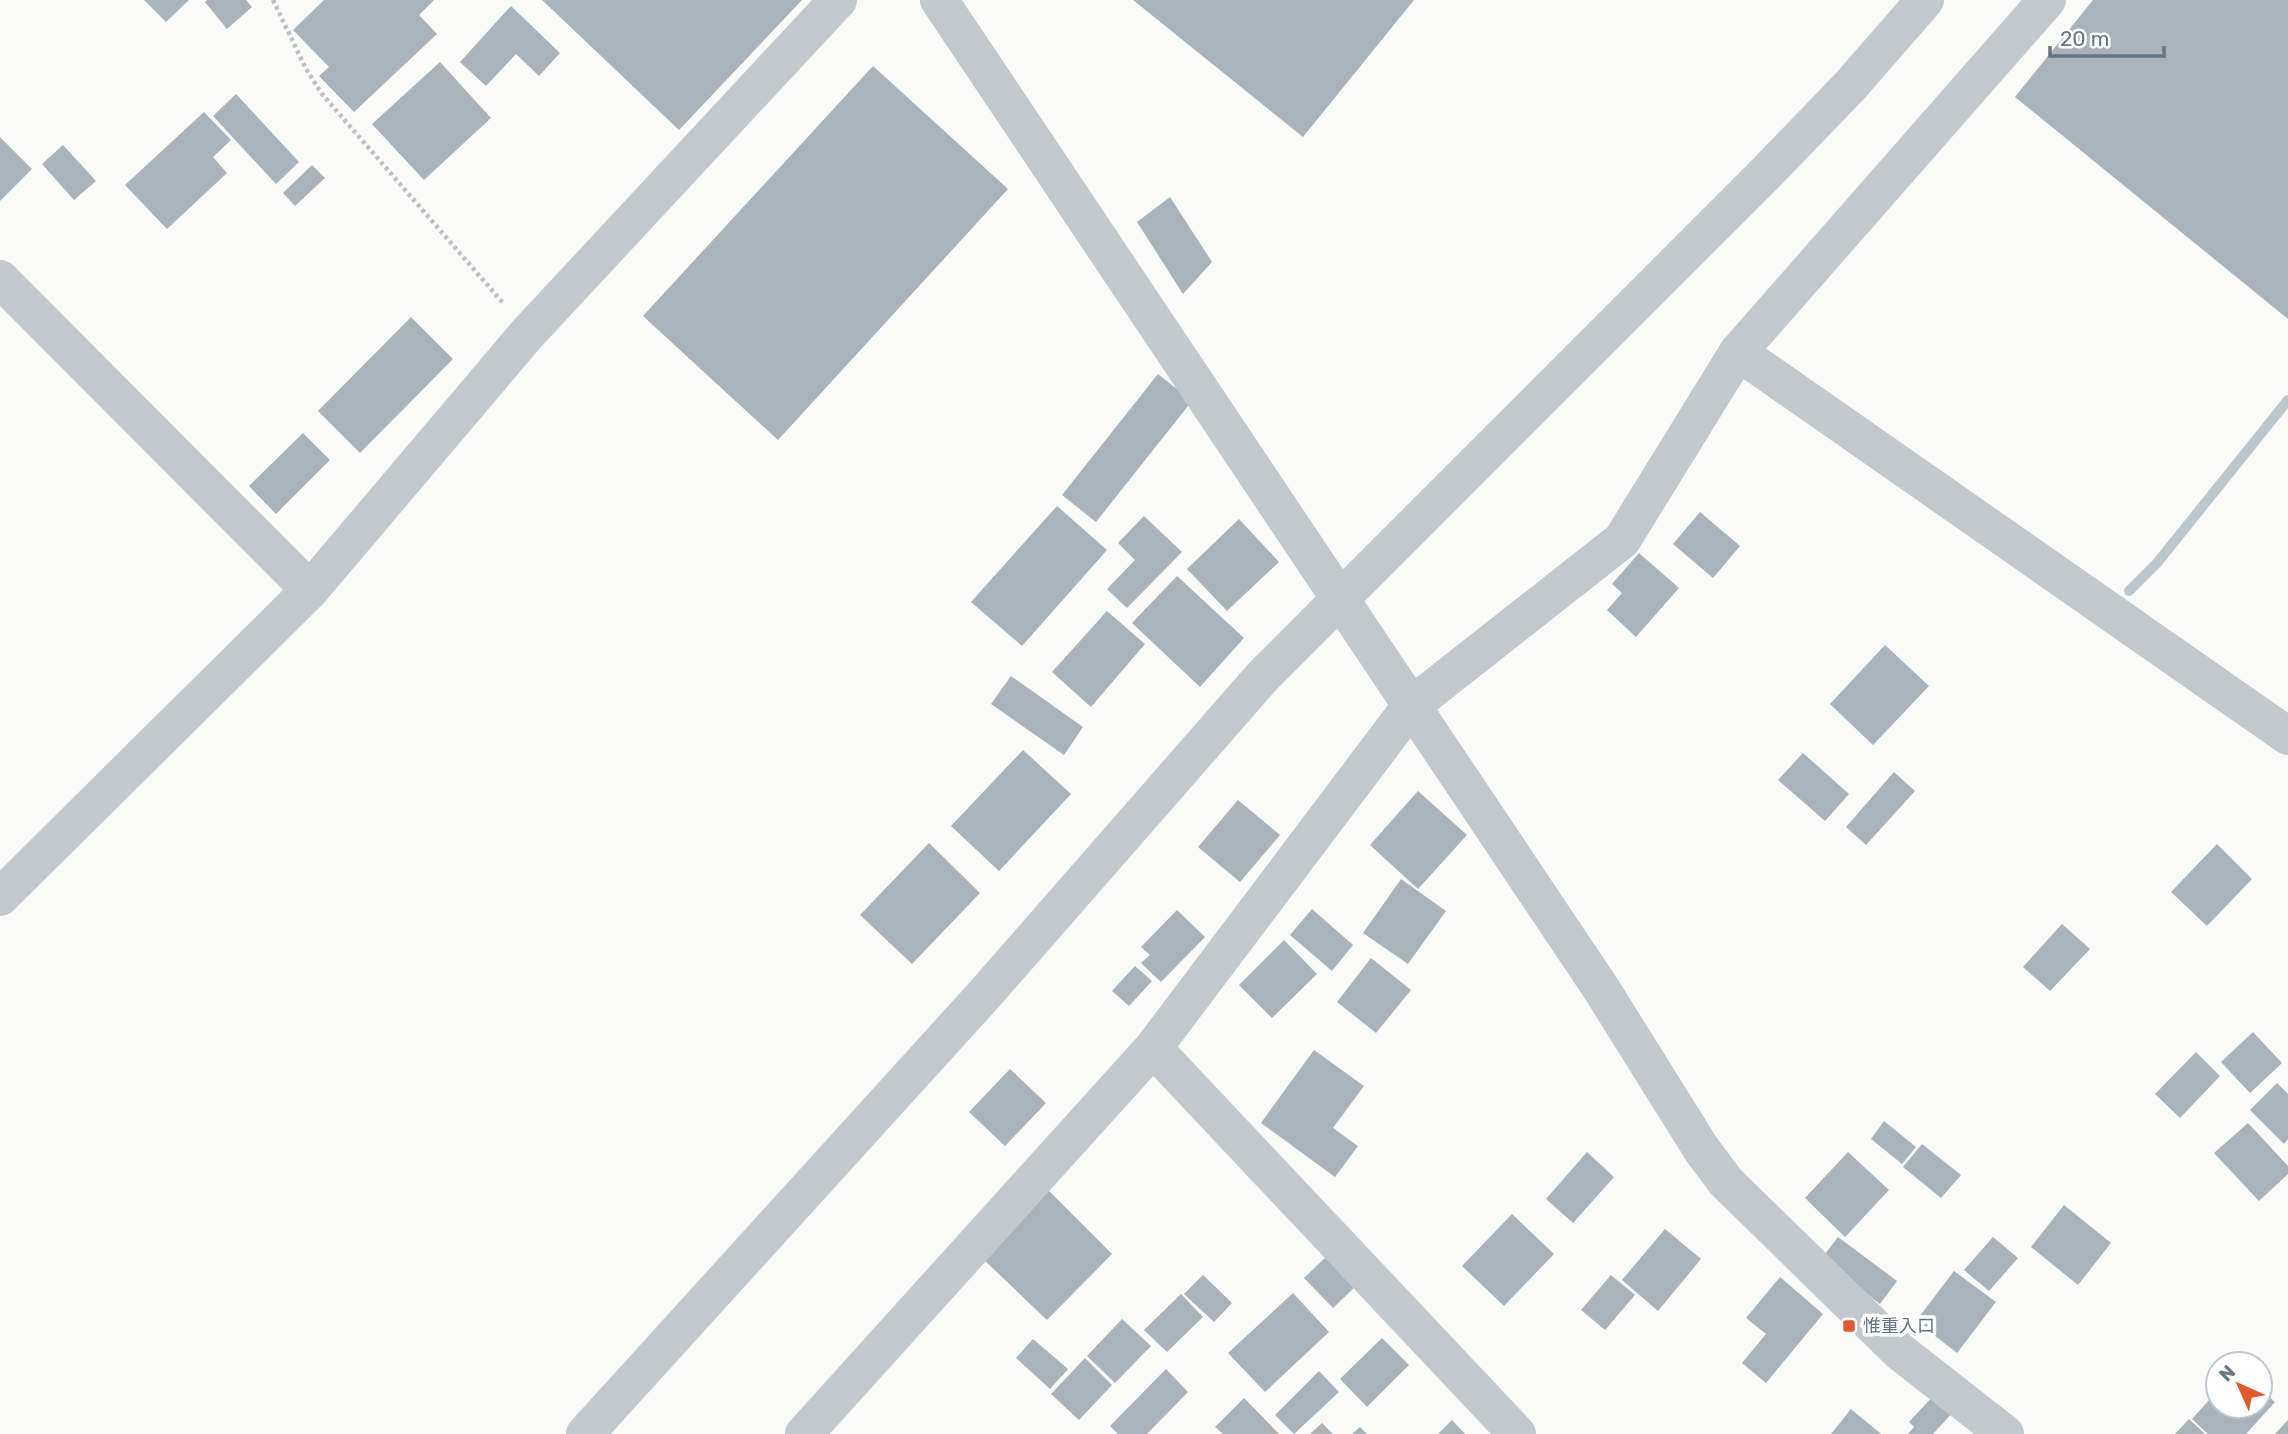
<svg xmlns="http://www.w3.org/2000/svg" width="2288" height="1434" font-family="Rubik,'Noto Sans JP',sans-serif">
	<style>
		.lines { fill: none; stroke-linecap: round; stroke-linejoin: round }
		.stream { stroke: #bbc7cb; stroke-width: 10 }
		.building { fill: #aab3b9 }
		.path { stroke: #bbbfc2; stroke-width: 4.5; stroke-dasharray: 3.5 3.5; stroke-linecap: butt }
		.minor { stroke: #c3c8cc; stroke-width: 38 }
		.poi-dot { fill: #e4572e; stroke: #fff; stroke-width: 2.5 }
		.labels { text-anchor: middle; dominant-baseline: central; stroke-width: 7; stroke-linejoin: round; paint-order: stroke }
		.poi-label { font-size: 18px; fill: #657683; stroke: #fff; text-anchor: start }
	</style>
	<rect width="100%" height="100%" fill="#fafaf8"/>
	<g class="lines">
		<!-- stream -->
		<path class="stream" d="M 2129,591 L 2157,563 L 2288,400"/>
	</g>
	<!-- building -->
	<path class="building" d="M 144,0 L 189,0 L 166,22 Z
		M 207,0 L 246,0 L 252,7 L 227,29 L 205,2 Z
		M 324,0 L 434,0 L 419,15 L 437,34 L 354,112 L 319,76 L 329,67 L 293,30 Z
		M 542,0 L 802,0 L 679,130 Z
		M 1133,0 L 1414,0 L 1303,137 Z
		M 2093,0 L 2288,0 L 2288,319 L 2015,97 Z
		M 511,6 L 560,53 L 539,76 L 516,54 L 486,86 L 460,62 Z
		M 440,62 L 491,118 L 424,180 L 372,124 Z
		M 873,66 L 1008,189 L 778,440 L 643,316 Z
		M 236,94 L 299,162 L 276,184 L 213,116 Z
		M 204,112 L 231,140 L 213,157 L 227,173 L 167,229 L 125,185 Z
		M 0,137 L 32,169 L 0,201 Z
		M 63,145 L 96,181 L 74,200 L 42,164 Z
		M 312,165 L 325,178 L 295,206 L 283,193 Z
		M 1170,197 L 1212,262 L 1183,294 L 1137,222 Z
		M 411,317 L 453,359 L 360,453 L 318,411 Z
		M 1158,374 L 1192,401 L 1096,522 L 1062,495 Z
		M 303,433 L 330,460 L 276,514 L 249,486 Z
		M 1057,506 L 1107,550 L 1022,646 L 971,602 Z
		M 1700,512 L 1740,546 L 1713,578 L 1673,544 Z
		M 1144,516 L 1182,552 L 1127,608 L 1107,589 L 1135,560 L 1118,543 Z
		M 1239,519 L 1279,562 L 1227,611 L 1187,569 Z
		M 1639,553 L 1679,588 L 1636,637 L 1607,610 L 1622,593 L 1612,584 Z
		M 1177,576 L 1244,638 L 1200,687 L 1132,623 Z
		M 1107,611 L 1145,644 L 1091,707 L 1052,672 Z
		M 1885,645 L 1929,686 L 1873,745 L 1830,704 Z
		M 1011,676 L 1083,727 L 1064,755 L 991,704 Z
		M 1023,750 L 1071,794 L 999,871 L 951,826 Z
		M 1803,753 L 1849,794 L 1825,821 L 1778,780 Z
		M 1894,772 L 1915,791 L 1866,845 L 1846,827 Z
		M 1418,791 L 1467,835 L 1418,889 L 1370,845 Z
		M 1238,800 L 1280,835 L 1240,882 L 1198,847 Z
		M 929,843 L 980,893 L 912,964 L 860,915 Z
		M 2217,844 L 2252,879 L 2207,926 L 2171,892 Z
		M 1401,879 L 1446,911 L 1408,964 L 1363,933 Z
		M 1312,909 L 1353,945 L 1332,971 L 1290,935 Z
		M 1177,910 L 1205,937 L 1161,982 L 1141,963 L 1150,955 L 1141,947 Z
		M 2062,924 L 2090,949 L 2050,991 L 2023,967 Z
		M 1284,940 L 1317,974 L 1272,1018 L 1239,985 Z
		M 1371,958 L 1411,990 L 1376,1033 L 1337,1002 Z
		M 1135,966 L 1152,981 L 1129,1006 L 1112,991 Z
		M 2253,1032 L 2282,1063 L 2250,1093 L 2221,1062 Z
		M 1314,1050 L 1364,1086 L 1333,1128 L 1358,1146 L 1335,1177 L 1261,1123 Z
		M 2196,1052 L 2220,1076 L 2180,1118 L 2155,1094 Z
		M 1010,1069 L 1046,1103 L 1005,1146 L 969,1112 Z
		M 2277,1083 L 2288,1094 L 2288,1139 L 2284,1144 L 2250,1110 Z
		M 1884,1121 L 1916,1147 L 1902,1164 L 1871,1139 Z
		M 2248,1123 L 2288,1166 L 2288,1174 L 2259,1201 L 2214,1153 Z
		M 1922,1144 L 1961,1175 L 1941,1198 L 1903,1167 Z
		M 1587,1152 L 1614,1177 L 1573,1223 L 1546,1199 Z
		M 1848,1152 L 1889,1190 L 1845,1237 L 1805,1198 Z
		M 1046,1188 L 1112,1254 L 1047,1320 L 980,1256 Z
		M 2064,1205 L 2111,1243 L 2078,1285 L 2031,1247 Z
		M 1512,1214 L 1554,1254 L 1504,1306 L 1462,1266 Z
		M 1665,1229 L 1701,1259 L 1658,1311 L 1622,1280 Z
		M 1838,1237 L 1897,1281 L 1880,1304 L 1821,1259 Z
		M 1993,1237 L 2018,1258 L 1989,1291 L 1964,1270 Z
		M 1326,1257 L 1355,1287 L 1333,1308 L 1304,1278 Z
		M 1954,1271 L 1996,1302 L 1957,1353 L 1916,1321 Z
		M 1203,1275 L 1232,1303 L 1214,1322 L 1184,1294 Z
		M 1611,1275 L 1635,1295 L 1605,1330 L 1581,1310 Z
		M 1780,1277 L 1823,1314 L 1766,1383 L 1742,1363 L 1766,1334 L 1746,1318 Z
		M 1293,1293 L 1329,1332 L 1265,1392 L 1228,1353 Z
		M 1181,1294 L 1203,1317 L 1167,1352 L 1144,1330 Z
		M 1122,1319 L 1151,1346 L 1115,1383 L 1087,1356 Z
		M 1382,1338 L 1409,1365 L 1367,1407 L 1340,1379 Z
		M 1033,1339 L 1068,1369 L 1050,1389 L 1016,1358 Z
		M 1085,1358 L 1112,1385 L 1079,1420 L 1051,1394 Z
		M 1166,1369 L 1188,1392 L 1147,1434 L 1118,1434 L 1110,1426 Z
		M 1319,1371 L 1339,1392 L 1294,1434 L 1275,1415 Z
		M 2260,1389 L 2275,1402 L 2246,1434 L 2208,1434 L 2192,1419 L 2218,1390 L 2218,1406 L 2260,1406 Z
		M 1937,1392 L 1956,1409 L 1933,1434 L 1908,1434 L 1914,1427 L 1909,1422 Z
		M 1244,1398 L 1279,1434 L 1223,1434 L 1215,1427 Z
		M 1851,1409 L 1881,1434 L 1831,1434 Z
		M 2189,1419 L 2205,1434 L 2175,1434 Z
		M 1452,1420 L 1465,1434 L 1438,1434 Z
		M 2288,1420 L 2288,1434 L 2275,1434 Z
		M 1322,1423 L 1333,1434 L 1310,1434 Z
		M 1360,1427 L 1367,1434 L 1352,1434 Z"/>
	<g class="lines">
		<!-- path -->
		<path class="path" d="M 273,0 L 306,69 L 322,94 L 503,303"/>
		<!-- minor -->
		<path class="minor" d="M 939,0 L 1602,990 L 1702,1150 L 1726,1182 L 1899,1351 L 2005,1434
			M 0,279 L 310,590
			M 1738,352 L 2288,736
			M 0,897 L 310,590 L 527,334 L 838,0
			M 1153,1048 L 1517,1434
			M 585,1434 L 983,996 L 1263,676 L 1766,173 L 1850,86 L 1925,0
			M 804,1434 L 1153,1048 L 1411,706 L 1622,540 L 1738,352 L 2047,0"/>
	</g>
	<!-- markers -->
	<rect class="poi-dot" x="1842" y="1319" width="14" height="14" rx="3.5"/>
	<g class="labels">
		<!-- poi labels -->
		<g class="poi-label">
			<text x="1863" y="1326">惟重入口</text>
		</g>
	</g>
	<!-- north arrow -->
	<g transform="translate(2239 1385) rotate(315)"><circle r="33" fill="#ffffff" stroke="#c1c8cd" stroke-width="2"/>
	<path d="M0-5L12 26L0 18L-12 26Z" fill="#e4572e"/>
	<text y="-10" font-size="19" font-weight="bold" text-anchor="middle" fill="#657683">N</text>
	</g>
	<!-- scale -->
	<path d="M2050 46v10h114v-10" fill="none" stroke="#657683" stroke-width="3.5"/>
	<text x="2060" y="46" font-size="21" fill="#657683" stroke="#ffffff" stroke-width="5" paint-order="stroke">20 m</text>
</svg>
